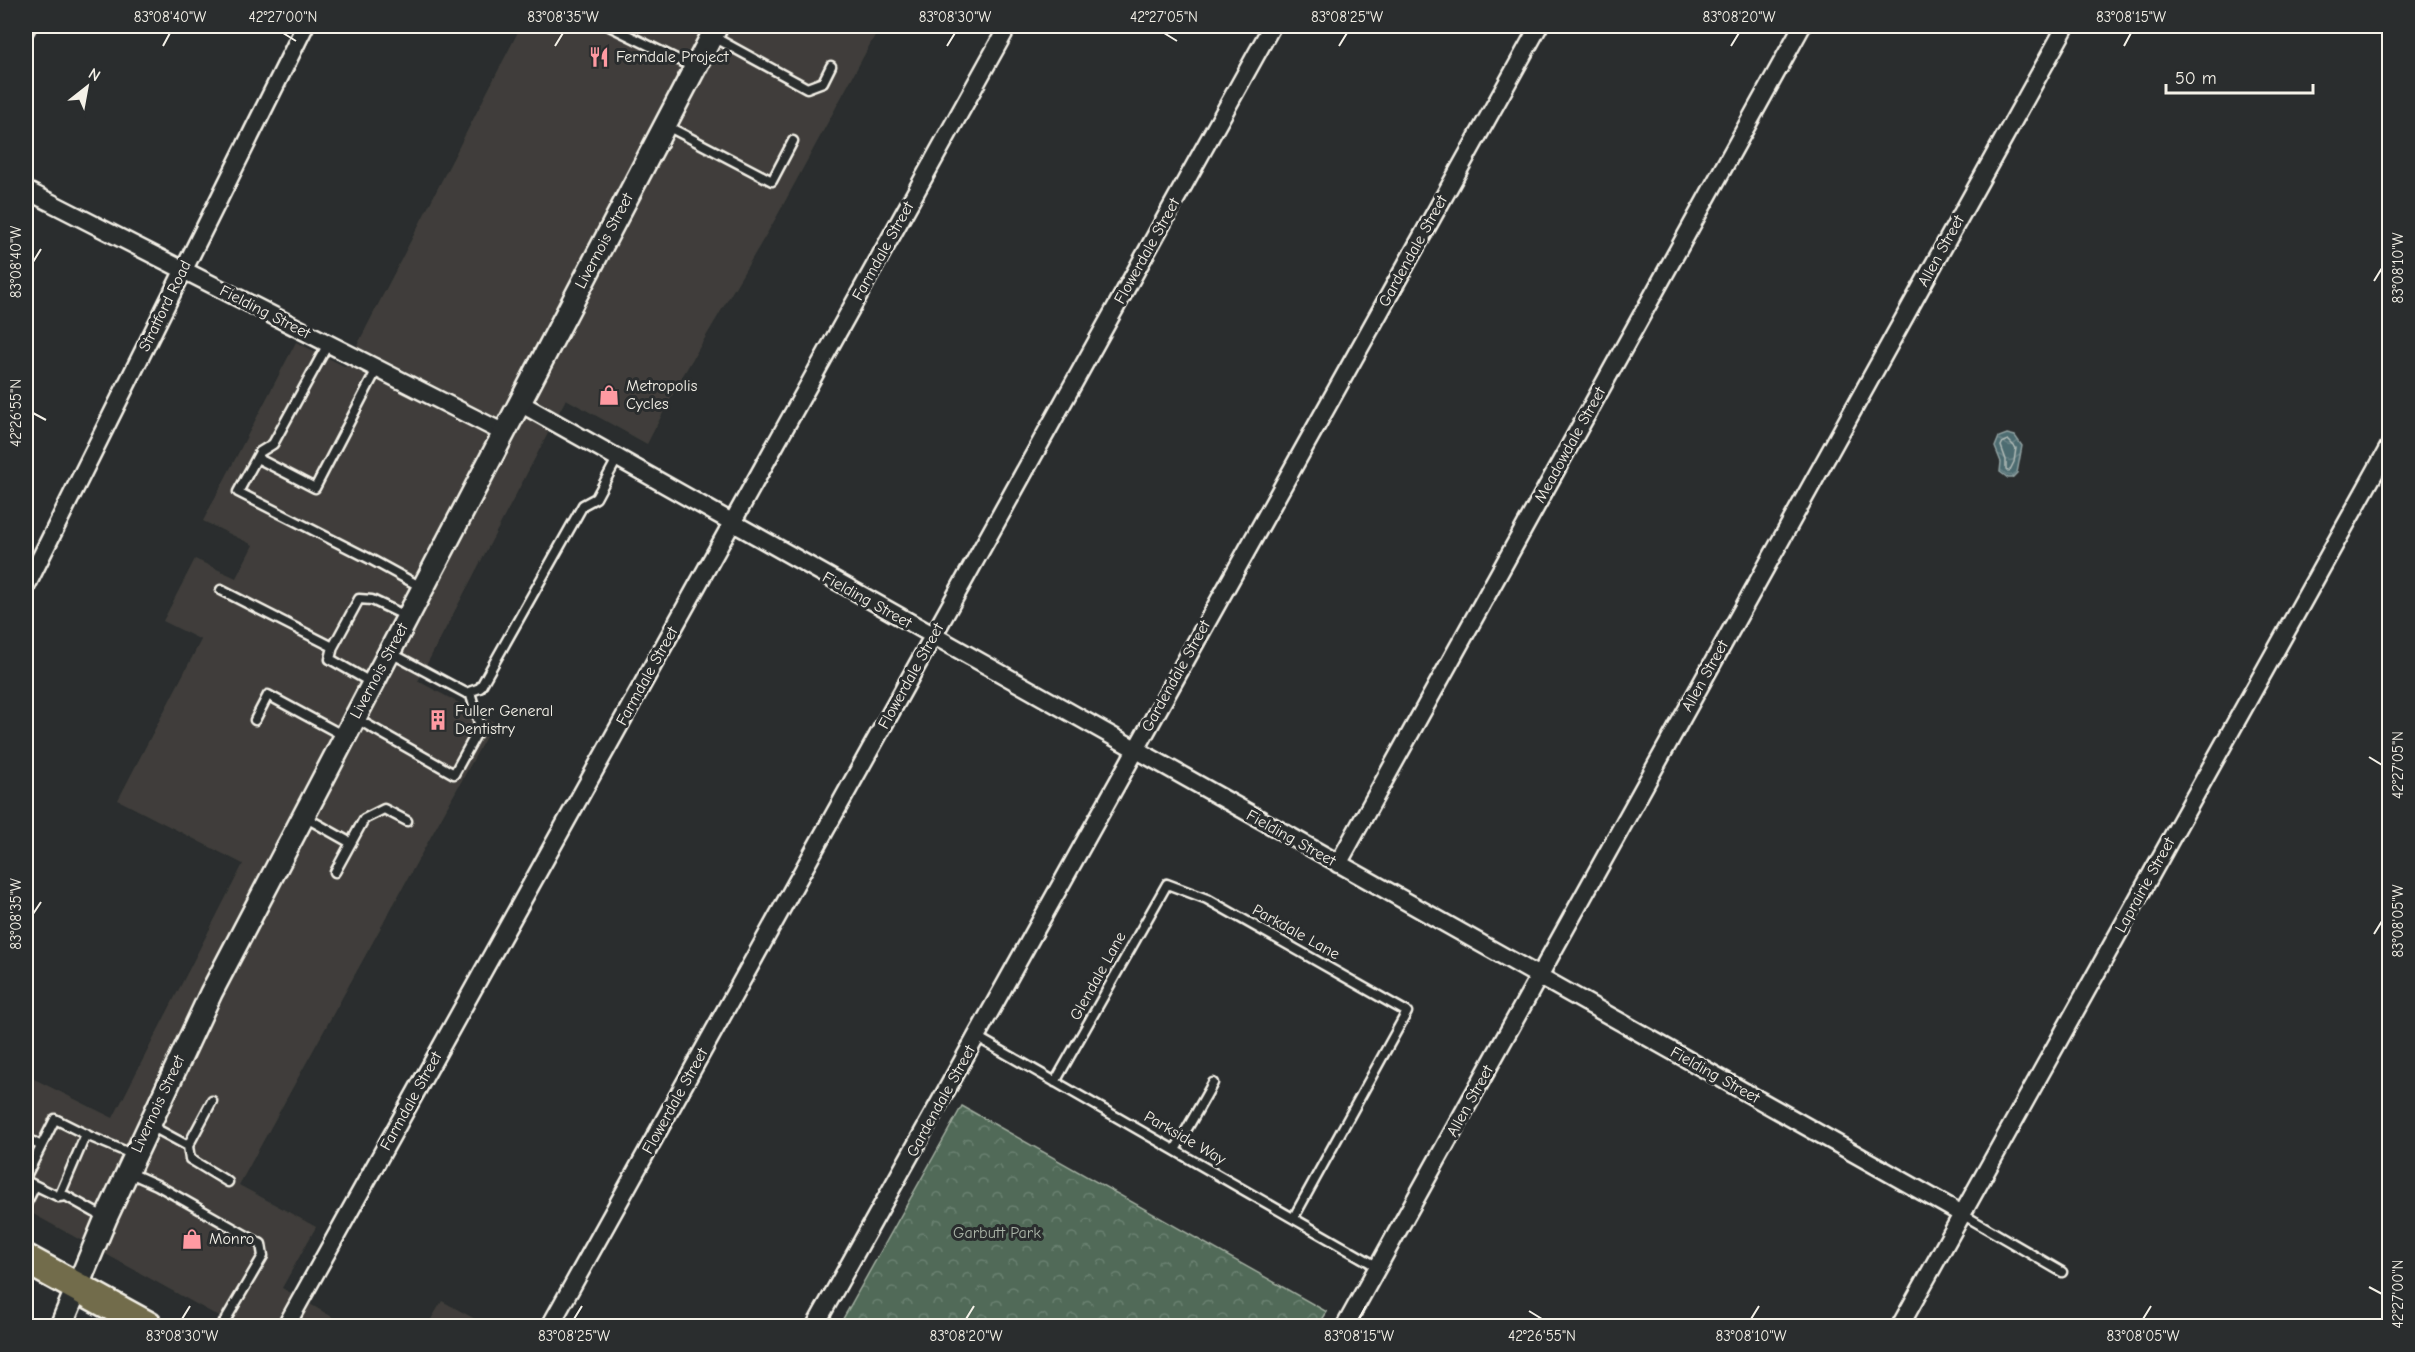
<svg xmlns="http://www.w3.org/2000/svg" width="2415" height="1352" font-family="'Comic Neue',sans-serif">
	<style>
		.built { fill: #3f3e3a }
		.park { fill: url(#park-crowns); stroke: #a2aea0; stroke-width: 1.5 }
		.water { fill: url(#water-waves); stroke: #90a1a1; stroke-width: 1.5 }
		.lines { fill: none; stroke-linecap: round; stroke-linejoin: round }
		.shore { stroke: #b2bcb8; stroke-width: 1.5 }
		.service-casing { stroke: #f4f1e8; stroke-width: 13 }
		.minor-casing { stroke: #f4f1e8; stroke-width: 21 }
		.tertiary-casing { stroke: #f4f1e8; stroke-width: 26 }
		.trunk-casing { stroke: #f4f1e8; stroke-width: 33 }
		.service { stroke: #2a2d2e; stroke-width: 8 }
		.minor { stroke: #2a2d2e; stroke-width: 16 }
		.tertiary { stroke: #2a2d2e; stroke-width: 21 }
		.trunk { stroke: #726c4b; stroke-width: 28 }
		.ticks { fill: none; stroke: #f4f1e8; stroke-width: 2 }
		.labels { text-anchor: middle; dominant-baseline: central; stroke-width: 6; stroke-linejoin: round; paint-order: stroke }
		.poi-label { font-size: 16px; fill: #f4f1e8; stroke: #2a2d2e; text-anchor: start }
		.street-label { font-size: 16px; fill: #f4f1e8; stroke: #2a2d2e }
		.park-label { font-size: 16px; fill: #abb5a8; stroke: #2a2d2e }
		.neatline { fill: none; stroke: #f4f1e8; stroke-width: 2 }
		.ticks-label { font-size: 15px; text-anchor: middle; fill: #f4f1e8 }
	</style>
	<defs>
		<pattern id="park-crowns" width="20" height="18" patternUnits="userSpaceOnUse" patternTransform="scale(1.5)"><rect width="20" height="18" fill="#516b59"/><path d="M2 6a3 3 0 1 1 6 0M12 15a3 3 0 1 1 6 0" fill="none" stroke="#6b8171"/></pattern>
		<pattern id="water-waves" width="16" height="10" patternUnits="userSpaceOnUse" patternTransform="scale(1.5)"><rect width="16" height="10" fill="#4e6c71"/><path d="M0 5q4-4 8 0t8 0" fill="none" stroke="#688185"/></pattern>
	</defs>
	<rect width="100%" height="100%" fill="#2a2d2e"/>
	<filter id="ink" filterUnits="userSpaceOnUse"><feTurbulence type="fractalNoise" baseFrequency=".0167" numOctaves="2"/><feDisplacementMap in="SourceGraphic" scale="12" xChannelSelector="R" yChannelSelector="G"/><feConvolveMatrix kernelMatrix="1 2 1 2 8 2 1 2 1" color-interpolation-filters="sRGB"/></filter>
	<g filter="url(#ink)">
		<!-- built -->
		<path class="built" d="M 521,26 L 880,26 L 776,218 L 679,382 L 647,444 L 566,399 L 418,681 L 494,722 L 239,1185 L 316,1227 L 282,1288 L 348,1326 L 236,1326 L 26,1210 L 26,1075 L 113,1118 L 243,864 L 118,800 L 201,640 L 163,621 L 195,559 L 236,578 L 253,545 L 203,521 L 296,342 L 346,367 Z
			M 442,1301 L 488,1326 L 427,1326 Z"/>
		<!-- park -->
		<path class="park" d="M 962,1106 L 1327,1312 L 1318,1326 L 839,1326 Z"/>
		<!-- water -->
		<path class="water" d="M 2007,434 L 2015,436 L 2022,446 L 2017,473 L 2012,478 L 2008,478 L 2000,472 L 2001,462 L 1995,447 L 1999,437 Z"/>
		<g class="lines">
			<!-- shore -->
			<path class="shore" d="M 2008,440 L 2016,448 L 2014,462 L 2009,472 L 2006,469 L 2006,460 L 2001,446 L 2003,442 Z"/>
			<!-- service casing -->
			<g class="service-casing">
				<path id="service" d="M 609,26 L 695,68
					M 712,36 L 807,88 L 823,82 L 831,66
					M 665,125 L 772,181 L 793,141
					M 328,344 L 273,444 L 260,452 L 238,492 L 370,559 L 423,588
					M 257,458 L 315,488 L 377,369
					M 221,590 L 333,647
					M 389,652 L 466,693 L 480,688 L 583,505 L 596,498 L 618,457
					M 372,683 L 330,659 L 333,647 L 359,599 L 372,600 L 408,617
					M 355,718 L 454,774 L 480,727 L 470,692
					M 255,720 L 268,695 L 344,736
					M 303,816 L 351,843
					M 335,872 L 364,819 L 384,809 L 407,821
					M 977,1037 L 1378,1267
					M 1055,1082 L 1167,884 L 1207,899 L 1407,1012 L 1294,1217
					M 149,1125 L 188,1146 L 190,1159 L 228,1182
					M 26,1138 L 41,1146
					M 188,1146 L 212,1101
					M 1175,1150 L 1213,1083
					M 128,1172 L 157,1185 L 261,1244 L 263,1256 L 222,1326
					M 26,1176 L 55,1119 L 91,1137 L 134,1155
					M 26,1181 L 59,1197 L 66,1196 L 105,1218
					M 59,1197 L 86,1134
					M 26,1204 L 35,1186
					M 1962,1214 L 2062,1272"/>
			</g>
			<!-- minor casing -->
			<g class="minor-casing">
				<path id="minor" d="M 26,29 L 27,26
					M 26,190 L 504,433
					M 520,403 L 1962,1214
					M 26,587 L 305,26
					M 1338,864 L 1802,26
					M 286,1326 L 1008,26
					M 550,1326 L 1272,26
					M 815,1326 L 1539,26
					M 1345,1326 L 2066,26
					M 1900,1326 L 2390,445"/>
			</g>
			<!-- tertiary casing -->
			<g class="tertiary-casing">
				<path id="tertiary" d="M 61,1326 L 106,1218 L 211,993 L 717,26"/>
			</g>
			<!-- trunk casing -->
			<g class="trunk-casing">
				<path id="trunk" d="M 26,1259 L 148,1326"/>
			</g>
			<!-- service -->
			<use href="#service" class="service"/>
			<!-- minor -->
			<use href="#minor" class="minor"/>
			<!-- tertiary -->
			<use href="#tertiary" class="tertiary"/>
			<!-- trunk -->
			<use href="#trunk" class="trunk"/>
		</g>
	</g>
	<!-- ticks -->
	<path class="ticks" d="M 283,33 L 296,41M 1164,33 L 1177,41M 163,46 L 170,33M 555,46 L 563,33M 947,46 L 955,33M 1339,46 L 1347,33M 1731,46 L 1739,33M 2124,46 L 2131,33M 33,262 L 41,249M 2374,281 L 2382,268M 33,413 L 46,420M 2369,757 L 2382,765M 33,914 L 41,902M 2374,934 L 2382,921M 2369,1287 L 2382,1294M 1529,1311 L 1542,1319M 182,1319 L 190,1306M 574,1319 L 582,1306M 966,1319 L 974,1306M 1359,1319 L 1366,1306M 1751,1319 L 1759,1306M 2143,1319 L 2151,1306"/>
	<!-- icons -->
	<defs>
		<g id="restaurant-bare" transform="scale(1.62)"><path d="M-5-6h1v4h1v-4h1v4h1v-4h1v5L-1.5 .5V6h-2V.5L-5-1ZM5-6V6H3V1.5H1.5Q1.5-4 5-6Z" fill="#ff9aa2" stroke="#2a2d2e" stroke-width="2.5" paint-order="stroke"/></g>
		<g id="shop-bare" transform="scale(1.62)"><path d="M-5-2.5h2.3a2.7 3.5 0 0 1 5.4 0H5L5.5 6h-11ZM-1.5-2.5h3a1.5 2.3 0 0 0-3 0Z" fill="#ff9aa2" stroke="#2a2d2e" stroke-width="2.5" paint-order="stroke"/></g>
		<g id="building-bare" transform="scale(1.62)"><path d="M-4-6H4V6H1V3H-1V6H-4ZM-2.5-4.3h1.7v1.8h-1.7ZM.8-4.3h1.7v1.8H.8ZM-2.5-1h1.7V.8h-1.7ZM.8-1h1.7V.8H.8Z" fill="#ff9aa2" stroke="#2a2d2e" stroke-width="2.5" paint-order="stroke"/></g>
	</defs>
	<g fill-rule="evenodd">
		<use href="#restaurant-bare" x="599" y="57"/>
		<use href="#shop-bare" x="609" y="395"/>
		<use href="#building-bare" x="438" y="720"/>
		<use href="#shop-bare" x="192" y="1239"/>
	</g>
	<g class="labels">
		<!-- poi labels -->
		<g class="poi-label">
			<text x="616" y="57">Ferndale Project</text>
			<text x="626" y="386">Metropolis<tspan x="626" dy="18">Cycles</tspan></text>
			<text x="455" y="711">Fuller General<tspan x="455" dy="18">Dentistry</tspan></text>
			<text x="209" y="1239">Monro</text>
		</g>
		<!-- street labels -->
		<g class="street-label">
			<text transform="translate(604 241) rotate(-62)">Livernois Street</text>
			<text transform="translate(883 251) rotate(-61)">Farmdale Street</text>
			<text transform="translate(1147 251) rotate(-61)">Flowerdale Street</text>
			<text transform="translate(1413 251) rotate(-61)">Gardendale Street</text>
			<text transform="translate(1941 251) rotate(-61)">Allen Street</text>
			<text transform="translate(165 306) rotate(-64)">Stratford Road</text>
			<text transform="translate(265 312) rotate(27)">Fielding Street</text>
			<text transform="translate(1570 445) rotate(-61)">Meadowdale Street</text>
			<text transform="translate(867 600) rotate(29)">Fielding Street</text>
			<text transform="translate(379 671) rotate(-62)">Livernois Street</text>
			<text transform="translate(647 676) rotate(-61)">Farmdale Street</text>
			<text transform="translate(911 676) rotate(-61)">Flowerdale Street</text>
			<text transform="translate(1176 676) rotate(-61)">Gardendale Street</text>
			<text transform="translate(1705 676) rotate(-61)">Allen Street</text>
			<text transform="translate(1291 838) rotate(29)">Fielding Street</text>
			<text transform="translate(2145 885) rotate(-61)">Laprairie Street</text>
			<text transform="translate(1296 932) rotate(29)">Parkdale Lane</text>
			<text transform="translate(1098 976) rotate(-61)">Glendale Lane</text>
			<text transform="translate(1715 1075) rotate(29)">Fielding Street</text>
			<text transform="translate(411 1101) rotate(-61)">Farmdale Street</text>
			<text transform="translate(675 1101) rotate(-61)">Flowerdale Street</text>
			<text transform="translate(941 1101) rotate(-61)">Gardendale Street</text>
			<text transform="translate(1470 1101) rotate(-61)">Allen Street</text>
			<text transform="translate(158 1104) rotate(-65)">Livernois Street</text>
			<text transform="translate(1185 1138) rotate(30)">Parkside Way</text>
		</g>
		<!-- park labels -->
		<g class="park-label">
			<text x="997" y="1233">Garbutt Park</text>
		</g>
	</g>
	<!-- margin -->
	<rect width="2415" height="1352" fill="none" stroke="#2a2d2e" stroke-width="66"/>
	<!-- north arrow -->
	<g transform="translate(87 87) rotate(31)" stroke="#2a2d2e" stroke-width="4.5" paint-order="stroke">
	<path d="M0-4.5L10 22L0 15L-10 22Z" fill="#f4f1e8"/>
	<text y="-9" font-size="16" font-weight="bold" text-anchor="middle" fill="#f4f1e8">N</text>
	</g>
	<!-- scale -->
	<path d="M2166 84v9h147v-9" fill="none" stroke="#f4f1e8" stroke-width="3"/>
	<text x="2175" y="84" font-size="18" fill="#f4f1e8" stroke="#2a2d2e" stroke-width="4.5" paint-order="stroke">50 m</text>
	<rect x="33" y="33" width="2349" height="1286" class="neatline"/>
	<g class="ticks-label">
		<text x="170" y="22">83°08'40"W</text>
		<text x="283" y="22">42°27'00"N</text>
		<text x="563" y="22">83°08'35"W</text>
		<text x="955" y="22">83°08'30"W</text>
		<text x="1164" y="22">42°27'05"N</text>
		<text x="1347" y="22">83°08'25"W</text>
		<text x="1739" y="22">83°08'20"W</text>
		<text x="2131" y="22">83°08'15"W</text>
		<text transform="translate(16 262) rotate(-90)" y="5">83°08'40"W</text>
		<text transform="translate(2398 268) rotate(-90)" y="5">83°08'10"W</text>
		<text transform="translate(16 413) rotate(-90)" y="5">42°26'55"N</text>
		<text transform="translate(2398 765) rotate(-90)" y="5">42°27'05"N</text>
		<text transform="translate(16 914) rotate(-90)" y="5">83°08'35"W</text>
		<text transform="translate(2398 921) rotate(-90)" y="5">83°08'05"W</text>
		<text transform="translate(2398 1294) rotate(-90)" y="5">42°27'00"N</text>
		<text x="182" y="1341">83°08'30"W</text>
		<text x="574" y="1341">83°08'25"W</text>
		<text x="966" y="1341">83°08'20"W</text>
		<text x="1359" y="1341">83°08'15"W</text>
		<text x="1542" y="1341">42°26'55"N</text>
		<text x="1751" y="1341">83°08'10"W</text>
		<text x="2143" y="1341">83°08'05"W</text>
	</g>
</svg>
